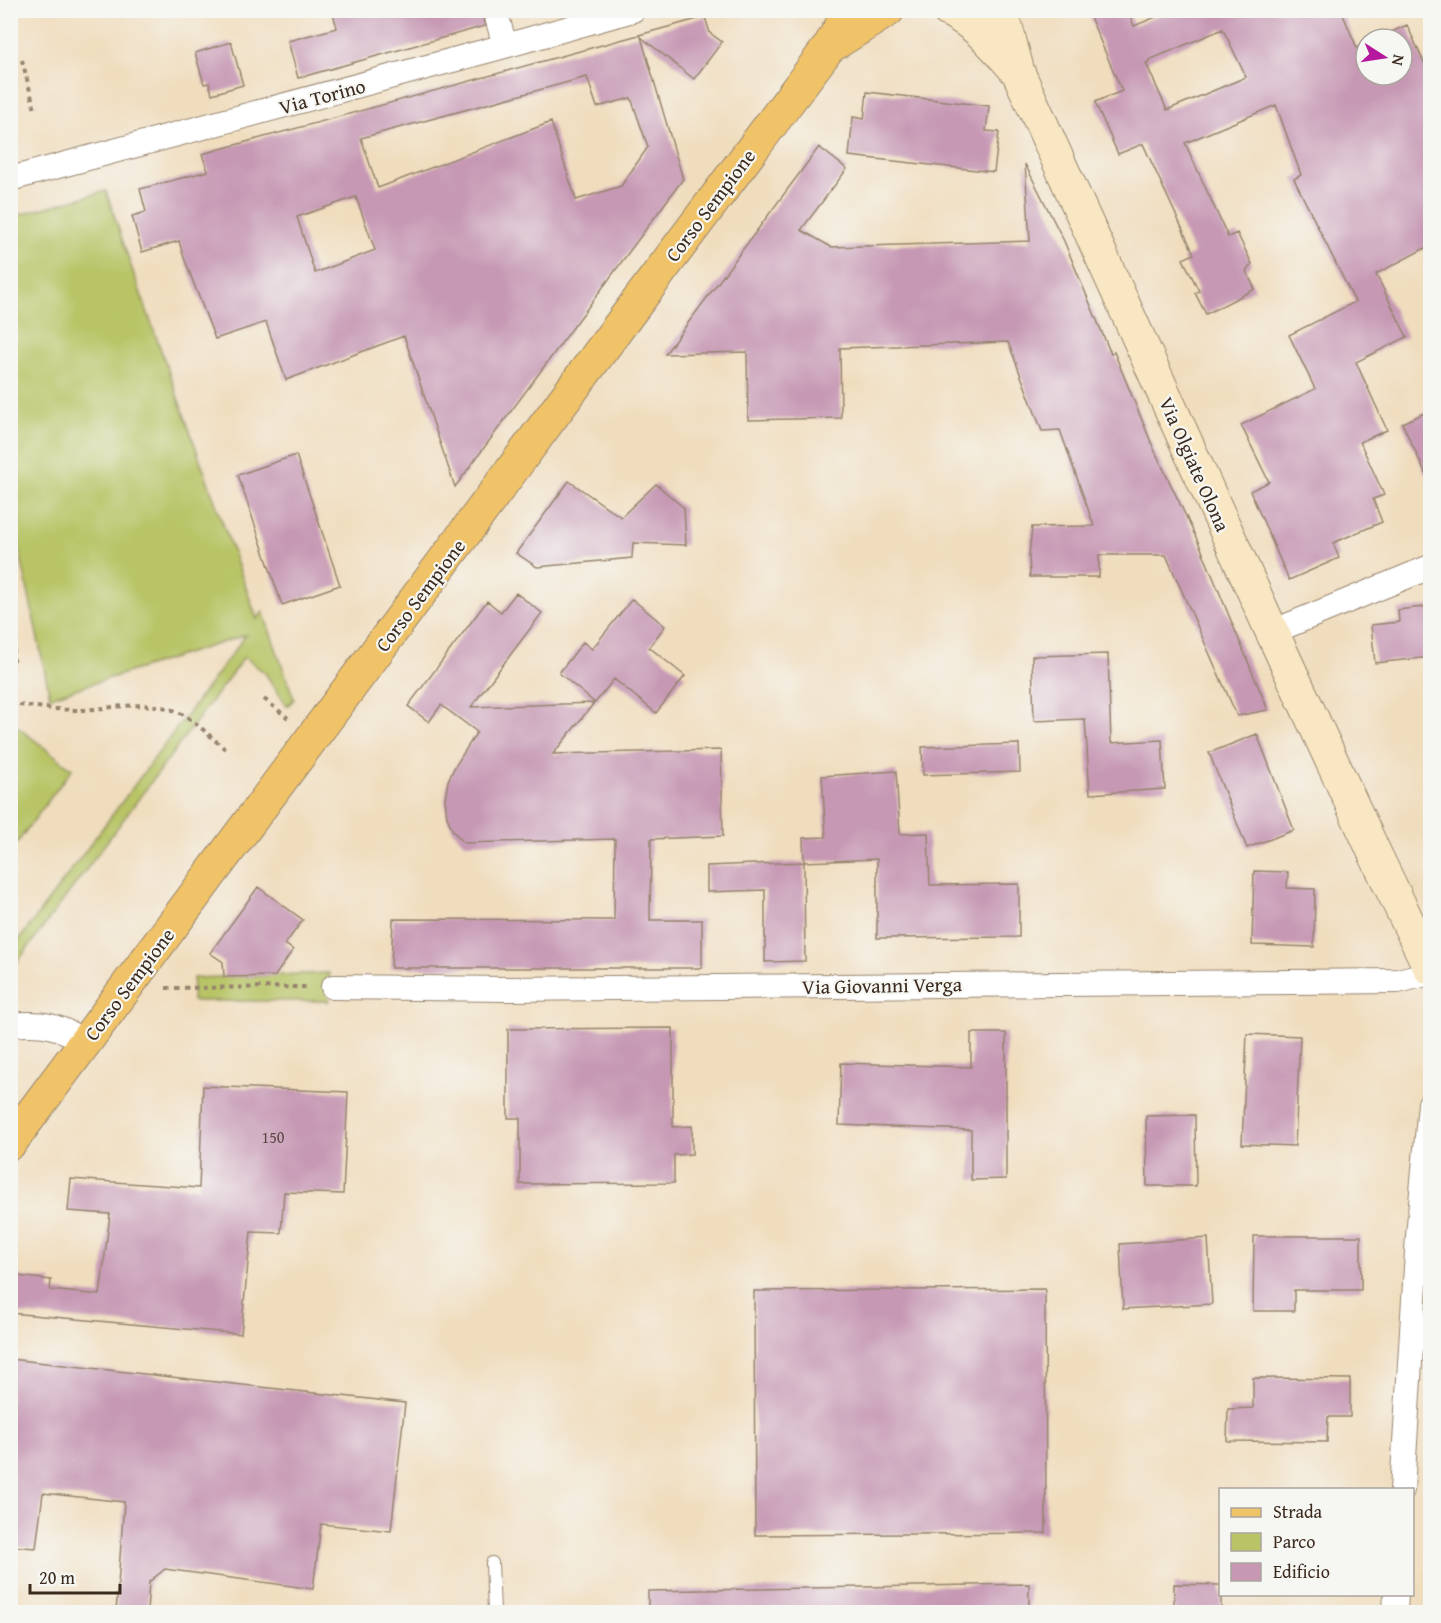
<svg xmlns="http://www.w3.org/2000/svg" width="1441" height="1623" font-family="'Gentium Book Plus',serif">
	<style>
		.green { fill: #b8c466; stroke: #7a7742; stroke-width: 1.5 }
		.building { fill: #c698b4; fill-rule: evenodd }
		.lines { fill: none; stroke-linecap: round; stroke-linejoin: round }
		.lane-casing { stroke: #96846e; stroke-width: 14 }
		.street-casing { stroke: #96846e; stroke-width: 26 }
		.secondary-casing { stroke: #96846e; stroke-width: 35 }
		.primary-casing { stroke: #96846e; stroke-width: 35 }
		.path { stroke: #96846e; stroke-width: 4; stroke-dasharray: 4.5 4.5; stroke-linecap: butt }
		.lane { stroke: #fff; stroke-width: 12 }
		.street { stroke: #fff; stroke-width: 24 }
		.secondary { stroke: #f9e7c3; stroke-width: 33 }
		.primary { stroke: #f0c369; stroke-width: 33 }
		.labels { text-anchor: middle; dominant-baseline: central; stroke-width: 4.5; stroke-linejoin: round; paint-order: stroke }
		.number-label { font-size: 16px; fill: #5e4644 }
		.street-label { font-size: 20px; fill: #3b2a1e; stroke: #f6f6f2 }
	</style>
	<rect width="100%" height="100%" fill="#f6f6f2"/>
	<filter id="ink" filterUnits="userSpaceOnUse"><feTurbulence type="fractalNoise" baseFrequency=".0167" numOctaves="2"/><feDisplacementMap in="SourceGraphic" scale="12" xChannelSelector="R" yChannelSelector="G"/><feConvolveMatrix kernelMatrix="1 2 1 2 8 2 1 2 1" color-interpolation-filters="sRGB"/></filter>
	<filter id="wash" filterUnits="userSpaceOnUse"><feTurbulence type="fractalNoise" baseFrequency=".008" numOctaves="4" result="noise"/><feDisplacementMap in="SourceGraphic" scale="24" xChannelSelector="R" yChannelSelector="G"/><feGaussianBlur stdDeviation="1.35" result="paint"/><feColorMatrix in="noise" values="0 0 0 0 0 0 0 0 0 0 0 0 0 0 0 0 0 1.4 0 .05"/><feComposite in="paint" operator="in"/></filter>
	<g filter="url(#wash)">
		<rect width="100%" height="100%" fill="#f0ddbe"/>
		<!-- green -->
		<path class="green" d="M 106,191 L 132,269 L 257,619 L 263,612 L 294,699 L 287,706 L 265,673 L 244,657 L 13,968 L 11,969 L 11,951 L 246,635 L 50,697 L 11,509 L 11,217 Z
			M 11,722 L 72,769 L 11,851 L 10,851 Z
			M 329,973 L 329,1001 L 192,1001 L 193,978 Z"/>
		<g id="blocks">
			<!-- building -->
			<path class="building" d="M 332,10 L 481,10 L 485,26 L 298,78 L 288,41 L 337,28 Z
				M 1087,10 L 1128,10 L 1134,26 L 1173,10 L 1341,10 L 1357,48 L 1366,44 L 1366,75 L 1402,75 L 1402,39 L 1376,39 L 1407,25 L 1431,78 L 1431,245 L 1376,274 L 1407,337 L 1356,362 L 1387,430 L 1360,442 L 1384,495 L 1373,499 L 1382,522 L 1333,543 L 1339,558 L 1289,580 L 1250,491 L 1269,482 L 1241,425 L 1315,389 L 1289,335 L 1355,302 L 1294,179 L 1301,175 L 1276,105 L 1185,143 L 1228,237 L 1237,233 L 1252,264 L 1246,271 L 1255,289 L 1206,314 L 1195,293 L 1199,291 L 1183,259 L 1194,254 L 1143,144 L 1118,154 L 1095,102 L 1122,91 ZM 1223,29 L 1246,77 L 1167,110 L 1146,63 L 1150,61 L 1149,60 Z
				M 705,17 L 710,33 L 722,42 L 694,79 L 641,37 L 683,179 L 455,487 L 404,336 L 286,380 L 266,322 L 215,339 L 183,255 L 179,241 L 142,252 L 132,216 L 146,212 L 140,189 L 208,171 L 202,154 ZM 587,77 L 597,107 L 631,98 L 648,147 L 621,186 L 576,200 L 551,122 L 378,188 L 361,138 ZM 356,197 L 375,250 L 315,273 L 297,217 Z
				M 231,42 L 243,85 L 212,94 L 209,83 L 204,84 L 195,53 Z
				M 867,92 L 989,106 L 986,131 L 999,132 L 994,172 L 849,156 L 853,117 L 864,119 Z
				M 819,147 L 847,169 L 801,230 L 831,247 L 1030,241 L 1025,164 L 1064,241 L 1111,354 L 1114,352 L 1153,447 L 1201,548 L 1268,710 L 1237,716 L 1166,555 L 1099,555 L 1099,577 L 1030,577 L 1029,555 L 1032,527 L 1094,526 L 1060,430 L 1042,431 L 1008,342 L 840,348 L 841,418 L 748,420 L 747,352 L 665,354 Z
				M 1431,410 L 1431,485 L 1402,423 Z
				M 296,455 L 340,585 L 282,605 L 238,475 Z
				M 569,481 L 621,517 L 656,484 L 684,508 L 686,545 L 633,543 L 632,558 L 537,567 L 516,553 Z
				M 516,593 L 542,613 L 471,707 L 594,703 L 553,754 L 721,750 L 723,836 L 651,839 L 650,920 L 702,920 L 702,968 L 391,968 L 393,919 L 614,920 L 615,839 L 464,843 L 453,831 L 447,817 L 445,799 L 448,781 L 454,768 L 477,732 L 441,705 L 429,722 L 408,706 L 487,601 L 501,612 Z
				M 632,599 L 665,626 L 649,647 L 685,676 L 656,713 L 614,679 L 595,703 L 559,673 L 583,642 L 592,649 Z
				M 1431,606 L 1431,657 L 1375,663 L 1371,625 L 1399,622 L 1398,610 Z
				M 1108,654 L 1111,743 L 1162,740 L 1165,789 L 1090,794 L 1085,719 L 1034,721 L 1032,656 Z
				M 1257,734 L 1294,830 L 1247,848 L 1209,753 Z
				M 1019,744 L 1020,772 L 923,775 L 922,747 Z
				M 896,771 L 900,834 L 928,833 L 930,885 L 1019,884 L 1019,937 L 877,938 L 877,859 L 804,862 L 803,838 L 826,837 L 822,776 Z
				M 804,862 L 805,961 L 765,962 L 765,890 L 707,892 L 707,866 Z
				M 1254,871 L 1288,872 L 1287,888 L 1315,889 L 1314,947 L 1252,945 Z
				M 258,887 L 303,920 L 285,944 L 293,950 L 275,976 L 224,977 L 223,962 L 210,953 Z
				M 673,1028 L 673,1127 L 692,1126 L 692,1154 L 674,1155 L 674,1183 L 520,1184 L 520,1118 L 508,1118 L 508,1029 Z
				M 971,1033 L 1006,1033 L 1006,1179 L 971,1180 L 971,1130 L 839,1125 L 841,1063 L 971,1067 Z
				M 1247,1034 L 1300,1036 L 1295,1146 L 1242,1144 Z
				M 203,1086 L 348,1092 L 343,1194 L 284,1192 L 281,1233 L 251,1232 L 241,1334 L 10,1313 L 10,1275 L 51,1280 L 50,1290 L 100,1295 L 110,1214 L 68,1211 L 71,1179 L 199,1188 Z
				M 1195,1115 L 1196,1186 L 1147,1186 L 1146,1116 Z
				M 1254,1236 L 1361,1236 L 1361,1290 L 1294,1290 L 1294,1311 L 1253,1311 Z
				M 1208,1238 L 1212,1304 L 1123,1309 L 1120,1244 Z
				M 1045,1289 L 1046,1533 L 755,1535 L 754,1291 Z
				M 10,1359 L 405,1403 L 391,1531 L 321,1524 L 313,1589 L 165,1569 L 149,1582 L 147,1612 L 116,1612 L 124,1502 L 43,1493 L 36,1548 L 10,1546 Z
				M 1253,1378 L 1350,1379 L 1350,1417 L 1328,1417 L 1327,1442 L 1227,1441 L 1228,1409 L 1253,1408 Z
				M 1029,1584 L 1029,1612 L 648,1612 L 648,1591 Z
				M 1174,1584 L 1221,1585 L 1221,1612 L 1174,1612 Z"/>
		</g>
	</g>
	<g filter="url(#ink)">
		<use href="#blocks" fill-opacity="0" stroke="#96846e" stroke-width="1.5"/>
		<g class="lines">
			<!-- lane casing -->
			<g class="lane-casing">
				<path id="lane" d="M 492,1563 L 494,1612"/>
			</g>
			<!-- street casing -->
			<g class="street-casing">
				<path id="street" d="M 495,10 L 505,46
					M 10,179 L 505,46 L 633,10
					M 1272,632 L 1430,567
					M 333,987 L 506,989 L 1398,981 L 1430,973
					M 10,1025 C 44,1022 57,1025 86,1042
					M 1402,1490 L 1418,1236 L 1430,1104
					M 1395,1612 L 1396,1594"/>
			</g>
			<!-- secondary casing -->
			<g class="secondary-casing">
				<path id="secondary" d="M 948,10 C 977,24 996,47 1016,70
					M 997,10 L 1006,27 L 1018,72 L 1272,632 L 1375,854 L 1430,968"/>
			</g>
			<!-- primary casing -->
			<g class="primary-casing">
				<path id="primary" d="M 834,44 L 888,10
					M 10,1143 L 623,321 L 829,47 L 851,10"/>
			</g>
			<!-- path -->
			<path class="path" d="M 22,60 L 35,110
				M 10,612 L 14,651 L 10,688
				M 264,699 L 288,718
				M 10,704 C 32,706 54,710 76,710 C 107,710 148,698 178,712 C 193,719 212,738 225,749
				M 166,988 L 308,987"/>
			<!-- lane -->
			<use href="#lane" class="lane"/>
			<!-- street -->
			<use href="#street" class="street"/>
			<!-- secondary -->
			<use href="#secondary" class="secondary"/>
			<!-- primary -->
			<use href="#primary" class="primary"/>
		</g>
	</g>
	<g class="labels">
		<!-- number labels -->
		<g class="number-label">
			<text x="273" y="1137">150</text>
		</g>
		<!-- street labels -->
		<g class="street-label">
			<text transform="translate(322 96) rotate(-15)">Via Torino</text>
			<text transform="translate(710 205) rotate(-53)">Corso Sempione</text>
			<text transform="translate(1195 464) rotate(66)">Via Olgiate Olona</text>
			<text transform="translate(420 595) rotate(-53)">Corso Sempione</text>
			<text transform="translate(129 984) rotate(-53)">Corso Sempione</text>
			<text transform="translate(882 985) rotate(-1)">Via Giovanni Verga</text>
		</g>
	</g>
	<!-- margin -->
	<rect width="1441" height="1623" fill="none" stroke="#f6f6f2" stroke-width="36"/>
	<!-- legend -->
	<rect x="1219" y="1488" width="195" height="108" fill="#f6f6f2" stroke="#aba49d" stroke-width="1.5"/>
	<rect x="1231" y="1508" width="30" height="9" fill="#f0c369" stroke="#aba49d" stroke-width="1.5"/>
	<text x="1273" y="1518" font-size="18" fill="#3b2a1e">Strada</text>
	<rect x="1231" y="1533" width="30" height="18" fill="#b8c466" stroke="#aba49d" stroke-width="1.5"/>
	<text x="1273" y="1548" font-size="18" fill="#3b2a1e">Parco</text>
	<rect x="1231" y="1563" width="30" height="18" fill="#c698b4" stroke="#aba49d" stroke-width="1.5"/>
	<text x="1273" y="1578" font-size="18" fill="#3b2a1e">Edificio</text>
	<!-- north arrow -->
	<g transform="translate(1384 57) rotate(102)"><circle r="28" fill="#f6f6f2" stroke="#aba49d" stroke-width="1.5"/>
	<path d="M0-4.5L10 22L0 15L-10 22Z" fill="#b5179e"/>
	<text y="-9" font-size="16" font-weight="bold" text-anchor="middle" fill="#3b2a1e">N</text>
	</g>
	<!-- scale -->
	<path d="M30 1584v9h90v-9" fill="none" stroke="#3b2a1e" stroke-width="3"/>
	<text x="39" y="1584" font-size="18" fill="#3b2a1e" stroke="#f6f6f2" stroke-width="4.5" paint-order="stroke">20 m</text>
</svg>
